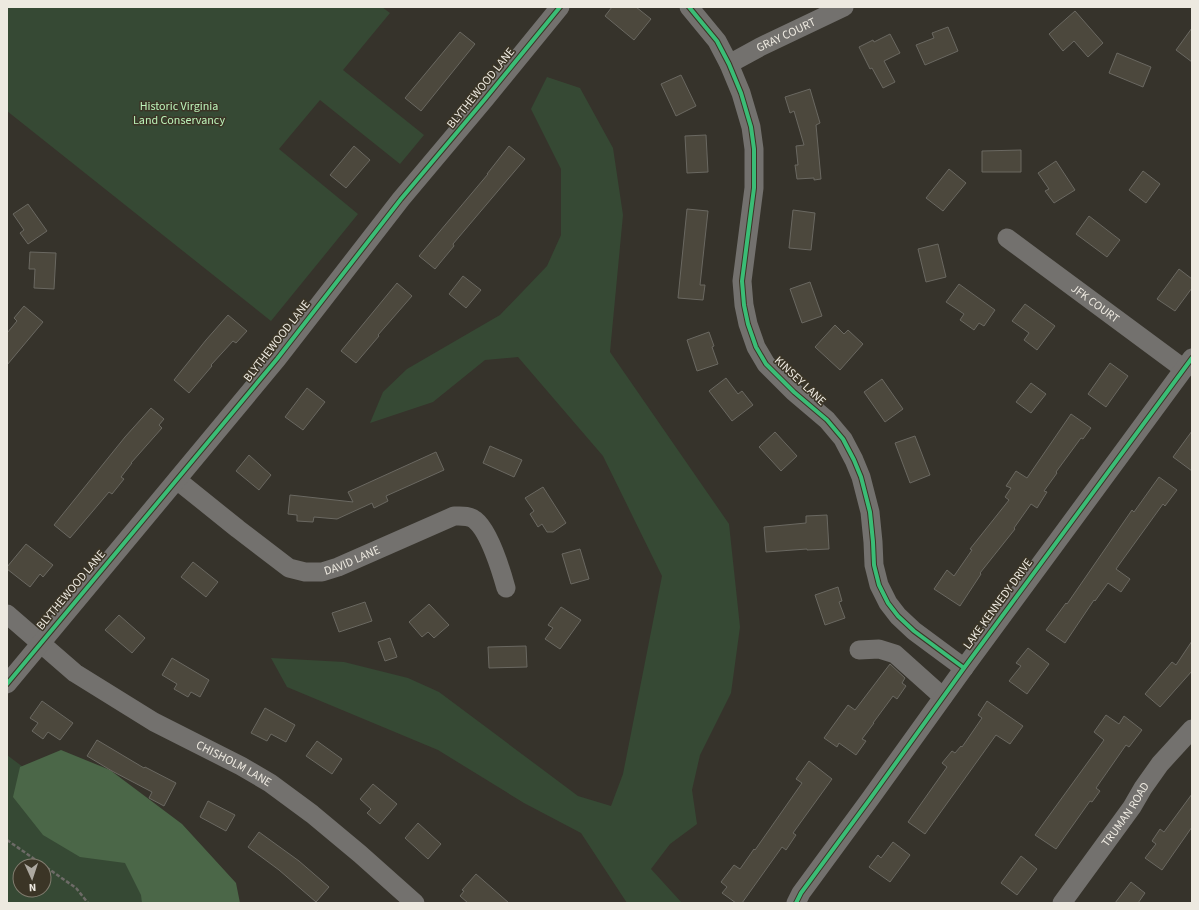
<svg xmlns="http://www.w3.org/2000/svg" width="1199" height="910" font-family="'Source Sans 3',sans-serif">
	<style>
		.green { fill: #364934; fill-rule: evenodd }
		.forest { fill: #4b6748 }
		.building { fill: #4c483d; stroke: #6a6861 }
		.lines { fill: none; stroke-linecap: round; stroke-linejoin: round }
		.path { stroke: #6d6b67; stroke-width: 2.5; stroke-dasharray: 4 2; stroke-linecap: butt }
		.minor { stroke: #73716e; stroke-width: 19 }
		.cycleway-casing { stroke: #3b3526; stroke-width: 6 }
		.cycleway { stroke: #3abd76; stroke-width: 4 }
		.labels { text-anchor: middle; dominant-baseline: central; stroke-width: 3; stroke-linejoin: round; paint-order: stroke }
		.street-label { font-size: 12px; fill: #ede9e0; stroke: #3b3526 }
		.park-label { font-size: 12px; fill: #bdf4ba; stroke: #3b3526 }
	</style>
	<rect width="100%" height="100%" fill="#36332b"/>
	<!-- green -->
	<path class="green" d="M 7,7 L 382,7 L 390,13 L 343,70 L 424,135 L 400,164 L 320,100 L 279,149 L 358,214 L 271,321 L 7,111 Z
		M 547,77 L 580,88 L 613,148 L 623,215 L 610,352 L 729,524 L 740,627 L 731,693 L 700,755 L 692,790 L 697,824 L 670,844 L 651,869 L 682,903 L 627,903 L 581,833 L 524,803 L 438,750 L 287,687 L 271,658 L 344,662 L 408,678 L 439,692 L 578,796 L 611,806 L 623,774 L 662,576 L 603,456 L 518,357 L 485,360 L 433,402 L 370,423 L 383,392 L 407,369 L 500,315 L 547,266 L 561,235 L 561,169 L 531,109 Z
		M 7,755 L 148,861 L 212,903 L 7,903 ZM 20,866 L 44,866 L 44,890 L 20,890 Z"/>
	<!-- forest -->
	<path class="forest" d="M 61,750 L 110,770 L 182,824 L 236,883 L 240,903 L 142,903 L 141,895 L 125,863 L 80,857 L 43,835 L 13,797 L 20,767 Z"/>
	<!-- building -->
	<path class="building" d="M 612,7 L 636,7 L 651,19 L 634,40 L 605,16 Z
		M 1075,11 L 1103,43 L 1088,57 L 1074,41 L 1063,51 L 1049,34 Z
		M 948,27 L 958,51 L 925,65 L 916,45 L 934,38 L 932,33 Z
		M 1192,28 L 1192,62 L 1176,50 Z
		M 460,32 L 475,44 L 421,111 L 405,98 Z
		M 890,34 L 900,53 L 884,61 L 895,82 L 883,88 L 872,68 L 870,69 L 859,47 L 873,40 L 874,42 Z
		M 1117,53 L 1151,67 L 1143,87 L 1109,73 Z
		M 681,75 L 696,106 L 676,116 L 661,84 Z
		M 810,89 L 820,123 L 816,125 L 821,179 L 814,180 L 814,178 L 797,179 L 795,165 L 798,165 L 796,146 L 804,145 L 794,111 L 790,113 L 785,97 Z
		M 706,135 L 708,172 L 687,173 L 685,136 Z
		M 354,146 L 370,160 L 346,188 L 330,175 Z
		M 509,146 L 525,159 L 453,244 L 454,246 L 435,269 L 419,256 L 488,174 L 487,174 Z
		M 1021,150 L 1021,172 L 982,172 L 982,151 Z
		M 1056,161 L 1075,190 L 1054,203 L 1045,191 L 1049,189 L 1038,173 Z
		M 949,169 L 966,183 L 943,211 L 926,198 Z
		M 1143,171 L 1160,184 L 1146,203 L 1129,190 Z
		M 28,204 L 47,231 L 28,244 L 20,233 L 24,230 L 13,214 Z
		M 687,209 L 708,211 L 700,285 L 705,285 L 703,300 L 678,298 Z
		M 793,210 L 815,213 L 811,250 L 789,248 Z
		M 1089,216 L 1120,240 L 1107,257 L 1076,234 Z
		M 938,244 L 946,277 L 926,282 L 918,249 Z
		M 30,252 L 56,253 L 54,289 L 34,288 L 35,269 L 29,269 Z
		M 1179,269 L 1192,279 L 1192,288 L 1175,311 L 1157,299 Z
		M 463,276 L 481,290 L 466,308 L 449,294 Z
		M 810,282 L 822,316 L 802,323 L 790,289 Z
		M 397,283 L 412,296 L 378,335 L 379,336 L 356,363 L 341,351 Z
		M 959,284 L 995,310 L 984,326 L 979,323 L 974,330 L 960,320 L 964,314 L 946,302 Z
		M 1025,304 L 1055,326 L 1037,350 L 1024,340 L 1029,333 L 1012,321 Z
		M 24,306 L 43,322 L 7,365 L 7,333 L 17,321 L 14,318 Z
		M 228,315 L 247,331 L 236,343 L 233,341 L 211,365 L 212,366 L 189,393 L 174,380 L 206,340 Z
		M 835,325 L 844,334 L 848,330 L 863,344 L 840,370 L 815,347 Z
		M 709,332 L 714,346 L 712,347 L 718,364 L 697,371 L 687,340 Z
		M 1110,363 L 1128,376 L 1106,407 L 1088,394 Z
		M 726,378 L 738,394 L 742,391 L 753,405 L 732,421 L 709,391 Z
		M 882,379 L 903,409 L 885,422 L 864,392 Z
		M 1031,383 L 1046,394 L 1031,413 L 1016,402 Z
		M 307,388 L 325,402 L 303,430 L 285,417 Z
		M 151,408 L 164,419 L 159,425 L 162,428 L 131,463 L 132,463 L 121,477 L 124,479 L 112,494 L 109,492 L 70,538 L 54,525 L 125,437 Z
		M 1071,414 L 1091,428 L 1083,439 L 1081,438 L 1056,472 L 1057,473 L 1044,491 L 1047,492 L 1037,508 L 1031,504 L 1014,528 L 1015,529 L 980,573 L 981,574 L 960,606 L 934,589 L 947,570 L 954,576 L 972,550 L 970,549 L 1009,500 L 1005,497 L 1011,488 L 1006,486 L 1016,471 L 1027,478 Z
		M 1192,431 L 1192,471 L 1173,457 Z
		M 775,432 L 797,456 L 781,471 L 759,447 Z
		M 915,436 L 930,475 L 910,483 L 895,443 Z
		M 490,446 L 522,460 L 514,477 L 483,463 Z
		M 436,452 L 444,470 L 386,496 L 388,501 L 374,508 L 372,503 L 337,519 L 314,517 L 313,522 L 297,521 L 297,515 L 288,514 L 290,495 L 353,502 L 348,492 Z
		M 249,455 L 271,475 L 259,490 L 236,471 Z
		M 1159,477 L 1177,490 L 1165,506 L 1163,504 L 1116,569 L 1130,579 L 1121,592 L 1108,583 L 1095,601 L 1094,600 L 1065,643 L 1046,630 L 1066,603 L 1067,604 L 1132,510 L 1134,512 Z
		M 543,487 L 566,523 L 553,532 L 547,532 L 542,524 L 538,527 L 530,514 L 534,511 L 525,498 Z
		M 827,515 L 829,549 L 807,550 L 807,549 L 766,552 L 764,527 L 806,523 L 806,516 Z
		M 26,544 L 53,565 L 43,577 L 40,574 L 30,587 L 7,569 L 7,567 Z
		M 580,549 L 589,579 L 571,584 L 562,554 Z
		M 193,562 L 218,582 L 206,597 L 181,577 Z
		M 838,587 L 842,601 L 839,602 L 845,618 L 825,625 L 815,595 Z
		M 365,602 L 372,621 L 339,632 L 332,613 Z
		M 429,604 L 449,625 L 434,638 L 428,632 L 422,637 L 409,622 Z
		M 561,607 L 581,620 L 560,649 L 545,639 L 553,628 L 548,625 Z
		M 119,615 L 145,638 L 132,653 L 105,630 Z
		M 390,638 L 397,657 L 385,661 L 378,642 Z
		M 1192,641 L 1192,671 L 1160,707 L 1145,694 L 1172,662 L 1176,665 Z
		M 526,646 L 527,667 L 489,668 L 488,647 Z
		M 1028,648 L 1049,664 L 1027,694 L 1009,681 L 1021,666 L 1016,663 Z
		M 172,658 L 209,680 L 200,697 L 191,692 L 188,697 L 174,689 L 177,684 L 162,675 Z
		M 890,664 L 905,678 L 902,683 L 906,686 L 897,699 L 893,696 L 873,723 L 874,723 L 862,739 L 866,741 L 856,755 L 839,743 L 837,747 L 824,738 L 848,705 L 855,710 Z
		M 42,701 L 73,723 L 60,740 L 48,732 L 43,739 L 32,731 L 38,723 L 30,718 Z
		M 987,701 L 1023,726 L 1010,744 L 996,735 L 925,834 L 908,822 L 947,767 L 942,763 L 952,751 L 955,753 L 961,746 L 962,747 L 982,718 L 978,715 Z
		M 265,708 L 295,725 L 286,742 L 271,734 L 267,741 L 251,733 Z
		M 1106,715 L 1119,724 L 1124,716 L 1142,730 L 1129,747 L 1126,745 L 1096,788 L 1100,791 L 1092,802 L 1090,801 L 1056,849 L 1035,835 L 1104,740 L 1094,732 Z
		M 97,740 L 144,768 L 145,767 L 176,783 L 164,806 L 149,798 L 152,792 L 112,771 L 87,756 Z
		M 317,741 L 342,759 L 332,774 L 306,756 Z
		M 809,761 L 832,779 L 793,833 L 796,835 L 786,850 L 782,847 L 742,903 L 736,903 L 722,893 L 727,887 L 721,882 L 734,865 L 740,869 L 754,849 L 755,850 L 802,783 L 796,779 Z
		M 373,784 L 397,804 L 380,824 L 367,813 L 371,809 L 360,799 Z
		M 1192,794 L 1192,827 L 1162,870 L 1145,858 L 1156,844 L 1152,841 L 1160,829 L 1164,832 Z
		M 208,801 L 235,815 L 226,831 L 200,817 Z
		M 418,823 L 441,844 L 428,859 L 405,838 Z
		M 259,832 L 299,861 L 329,887 L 316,902 L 279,870 L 248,847 Z
		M 893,842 L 910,855 L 890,882 L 869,867 L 878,855 L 881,858 Z
		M 1021,856 L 1037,869 L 1017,895 L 1001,883 Z
		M 476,874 L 509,903 L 468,903 L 460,896 L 464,891 L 462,890 Z
		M 1131,882 L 1145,893 L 1138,903 L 1115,903 Z"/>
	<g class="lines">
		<!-- path -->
		<path class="path" d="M 7,840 L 76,888 L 88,903"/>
		<!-- minor -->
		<g class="minor">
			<path d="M 689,7 L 717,41 L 729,64 L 741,93 L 751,127 L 754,149 L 754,188 L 742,281 L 744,305 L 748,324 L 756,347 L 766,364 L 794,392 L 827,420 L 843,439 L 854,460 L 861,477 L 870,512 L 873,542 L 874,565 L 879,585 L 888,603 L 898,616 L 914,631 L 964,668"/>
			<path id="s1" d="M 729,64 L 760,47 L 844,7"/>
			<path id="s2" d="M 1007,238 L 1184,369"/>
			<path id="s3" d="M 177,480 L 238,529 L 289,568 L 305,572 L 322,572 L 338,567 L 454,516 C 461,516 469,515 475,520 C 489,531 501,570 506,588"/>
			<path id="s4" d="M 7,614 L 75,673 L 154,722 L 241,766 L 270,783 L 312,814 L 360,854 L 415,903"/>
			<path d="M 859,650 L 879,649 L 895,654 L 943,697"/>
			<path d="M 7,684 L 277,359 L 401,199 L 485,99 L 560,7"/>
			<path d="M 796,903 L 801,893 L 870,799 L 964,668 L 1192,358"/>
			<path id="s5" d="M 1062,903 L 1132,807 L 1143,788 L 1160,764 L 1192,729"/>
		</g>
		<!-- cycleway casing -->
		<g class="cycleway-casing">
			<path id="cycleway" d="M 689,7 L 717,41 L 729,64 L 741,93 L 751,127 L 754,149 L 754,188 L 742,281 L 744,305 L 748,324 L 756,347 L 766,364 L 794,392 L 827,420 L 843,439 L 854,460 L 861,477 L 870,512 L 873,542 L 874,565 L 879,585 L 888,603 L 898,616 L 914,631 L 964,668
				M 7,684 L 277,359 L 401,199 L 485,99 L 560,7
				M 796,903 L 801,893 L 870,799 L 964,668 L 1192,358"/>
		</g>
		<!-- cycleway -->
		<use href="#cycleway" class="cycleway"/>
	</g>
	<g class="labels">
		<!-- street labels -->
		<g class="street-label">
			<text stroke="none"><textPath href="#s1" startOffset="64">GRAY COURT</textPath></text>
			<text transform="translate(481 88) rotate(-51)">BLYTHEWOOD LANE</text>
			<text stroke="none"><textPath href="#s2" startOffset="110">JFK COURT</textPath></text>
			<text transform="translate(277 341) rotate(-52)">BLYTHEWOOD LANE</text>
			<text transform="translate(800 381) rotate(43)">KINSEY LANE</text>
			<text stroke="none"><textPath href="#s3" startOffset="208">DAVID LANE</textPath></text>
			<text transform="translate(71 590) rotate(-50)">BLYTHEWOOD LANE</text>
			<text transform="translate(998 604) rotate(-54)">LAKE KENNEDY DRIVE</text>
			<text stroke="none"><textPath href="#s4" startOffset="273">CHISHOLM LANE</textPath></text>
			<text stroke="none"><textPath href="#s5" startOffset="109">TRUMAN ROAD</textPath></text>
		</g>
		<!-- park labels -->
		<g class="park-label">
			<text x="179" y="106">Historic Virginia<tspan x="179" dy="14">Land Conservancy</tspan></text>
		</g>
	</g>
	<!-- border -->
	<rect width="1199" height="910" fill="none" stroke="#ede9e0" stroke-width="16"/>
	<!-- north arrow -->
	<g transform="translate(32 878) rotate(177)"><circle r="19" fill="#3b3526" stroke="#827d70"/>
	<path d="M0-3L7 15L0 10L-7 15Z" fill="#ada9a1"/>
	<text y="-6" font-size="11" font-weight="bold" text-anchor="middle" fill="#ede9e0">N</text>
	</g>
</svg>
